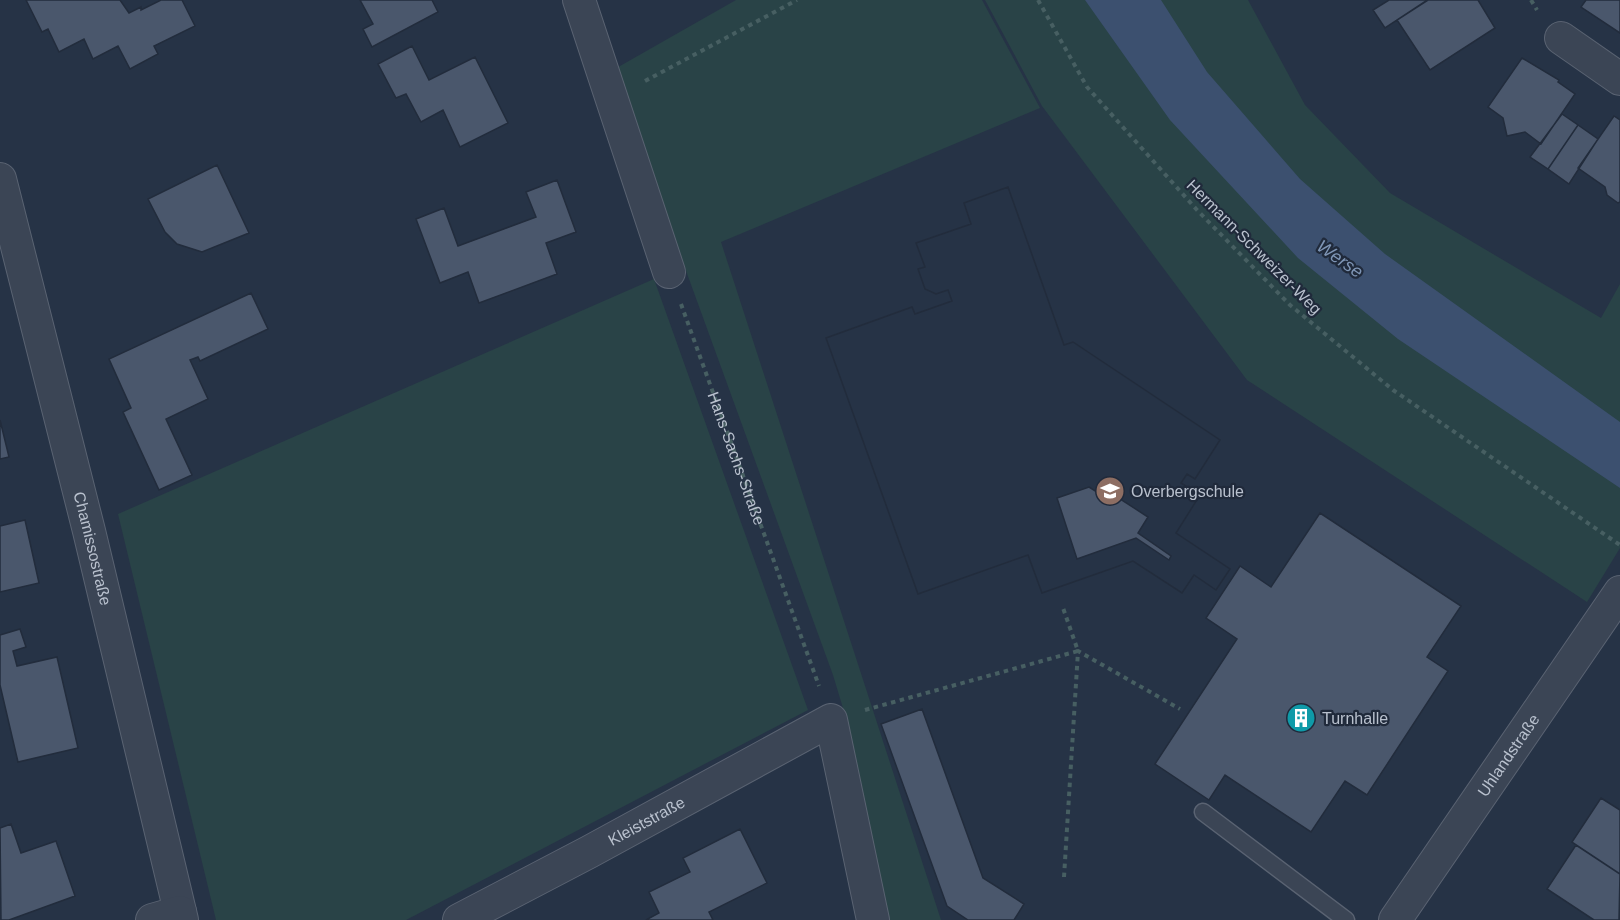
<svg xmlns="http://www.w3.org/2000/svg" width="1620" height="920" font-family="Arial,sans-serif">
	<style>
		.green { fill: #294347 }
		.water { fill: #3c506f }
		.building { fill: #4a576c; stroke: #222c3c; stroke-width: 1.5; fill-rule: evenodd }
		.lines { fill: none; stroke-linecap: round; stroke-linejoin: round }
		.service-casing { stroke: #5a6372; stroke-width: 19 }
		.minor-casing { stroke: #5a6372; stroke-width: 34 }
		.path { stroke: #475f62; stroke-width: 4; stroke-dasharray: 4.5 4.5; stroke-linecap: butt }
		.service { stroke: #3b4555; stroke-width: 16 }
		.minor { stroke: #3b4555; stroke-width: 32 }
		.labels { text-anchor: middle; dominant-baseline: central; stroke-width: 4.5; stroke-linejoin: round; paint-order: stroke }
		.street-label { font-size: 16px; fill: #b9c1ce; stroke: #202a3b }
		.poi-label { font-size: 16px; fill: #b9c1ce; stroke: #202a3b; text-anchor: start }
		.water-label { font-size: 18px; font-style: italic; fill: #7f96b6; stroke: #202a3b }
	</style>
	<rect width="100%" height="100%" fill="#263346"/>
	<!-- green -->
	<path class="green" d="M 736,0 L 982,0 L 1040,108 L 721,242 L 941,920 L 889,920 L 849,728 L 833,675 L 613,70 Z
		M 985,0 L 1248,0 L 1305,105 L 1390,193 L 1601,318 L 1620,284 L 1620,548 L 1587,602 L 1247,380 L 1042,106 Z
		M 654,279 L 808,710 L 406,920 L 216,920 L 118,514 Z"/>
	<!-- water -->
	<path class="water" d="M 1085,0 L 1161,0 L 1207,72 L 1300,179 L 1385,254 L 1620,422 L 1620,488 L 1398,339 L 1298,258 L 1170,120 Z"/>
	<!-- building -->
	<path class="building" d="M 26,0 L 120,0 L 129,13 L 141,7 L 141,10 L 161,0 L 182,0 L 195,26 L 154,46 L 158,54 L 130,69 L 118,46 L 93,59 L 84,39 L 59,52 L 48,29 L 42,32 Z
		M 360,0 L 432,0 L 438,12 L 372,47 L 363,29 L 373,24 Z
		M 1389,0 L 1425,0 L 1426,1 L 1385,28 L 1373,10 Z
		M 1428,0 L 1478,0 L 1495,28 L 1430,70 L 1397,20 Z
		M 1586,0 L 1620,0 L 1620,33 L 1581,7 Z
		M 412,46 L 429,80 L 475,57 L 508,123 L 460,147 L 443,110 L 421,122 L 406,94 L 396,98 L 378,64 Z
		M 1522,58 L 1559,80 L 1558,82 L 1575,94 L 1541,144 L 1525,132 L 1507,136 L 1503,118 L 1488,107 Z
		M 1562,114 L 1578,125 L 1548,169 L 1530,157 Z
		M 1614,116 L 1620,120 L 1620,202 L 1618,203 L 1607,195 L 1605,187 L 1578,168 Z
		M 1578,125 L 1598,139 L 1569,184 L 1548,169 Z
		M 217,165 L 249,233 L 202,252 L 177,244 L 165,232 L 148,199 Z
		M 557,180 L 576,232 L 546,243 L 557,274 L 479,303 L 468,272 L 440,283 L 416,219 L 444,208 L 458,246 L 536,217 L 526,192 Z
		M 1008,187 L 1064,345 L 1073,342 L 1220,440 L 1195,479 L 1187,474 L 1181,483 L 1200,495 L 1176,533 L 1230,569 L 1216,590 L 1194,575 L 1182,593 L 1133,561 L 1042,593 L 1028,555 L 918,594 L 826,338 L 912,307 L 915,314 L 952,301 L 948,290 L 936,294 L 925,289 L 918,269 L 925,267 L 916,243 L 971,224 L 964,203 ZM 1089,487 L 1108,499 L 1111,493 L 1148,517 L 1138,533 L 1171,556 L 1169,560 L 1136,538 L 1077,559 L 1057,498 Z
		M 1008,187 L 1064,345 L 1073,342 L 1220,440 L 1195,479 L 1187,474 L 1181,483 L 1200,495 L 1176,533 L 1230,569 L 1216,590 L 1194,575 L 1182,593 L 1133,561 L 1042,593 L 1028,555 L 918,594 L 826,338 L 912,307 L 915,314 L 952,301 L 948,290 L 936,294 L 925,289 L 918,269 L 925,267 L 916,243 L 971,224 L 964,203 Z
		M 251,293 L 268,329 L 200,361 L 198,357 L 190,360 L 208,399 L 166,419 L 192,475 L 159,490 L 123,412 L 131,408 L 109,359 Z
		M 0,420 L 9,457 L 0,459 Z
		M 1320,513 L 1461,606 L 1427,657 L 1448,671 L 1367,795 L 1345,781 L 1311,832 L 1225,775 L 1209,800 L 1155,764 L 1237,639 L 1206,618 L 1240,566 L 1271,587 Z
		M 25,520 L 39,583 L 0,592 L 0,526 Z
		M 20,629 L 26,647 L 13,651 L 17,666 L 57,657 L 78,748 L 18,762 L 0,685 L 0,635 Z
		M 922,709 L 983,878 L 1024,904 L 1014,920 L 968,920 L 947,906 L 881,724 Z
		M 1601,798 L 1620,810 L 1620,874 L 1572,842 Z
		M 11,824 L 21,853 L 56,841 L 75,896 L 9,920 L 1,920 L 0,828 Z
		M 740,829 L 767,883 L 709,912 L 713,920 L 646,920 L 659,913 L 649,892 L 690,872 L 683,858 Z
		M 1576,845 L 1620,874 L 1619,920 L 1594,920 L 1547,889 Z"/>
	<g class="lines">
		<!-- service casing -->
		<g class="service-casing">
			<path id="service" d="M 1203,812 L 1346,920"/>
		</g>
		<!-- minor casing -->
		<g class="minor-casing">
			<g id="minor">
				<path d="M 579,0 L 669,272"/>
				<path d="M 1561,38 L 1620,79"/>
				<path id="s2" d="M 0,179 L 89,531 L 182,920"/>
				<path d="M 152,920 L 180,912"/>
				<path id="s3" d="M 459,920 L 589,852 L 831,720 L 873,920"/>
				<path id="s4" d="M 1395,920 L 1620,592"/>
			</g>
		</g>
		<!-- path -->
		<g class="path">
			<path d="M 1038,0 L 1087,87 L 1197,210 L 1290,305 L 1393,390 L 1620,545"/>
			<path d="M 1531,0 L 1537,10"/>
			<path d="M 645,81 L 797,0"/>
			<path id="s1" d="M 681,304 L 819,686"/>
			<path d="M 865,710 L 1078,651 L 1062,605"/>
			<path d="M 1064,877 L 1078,651 L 1180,709"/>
		</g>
		<!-- service -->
		<use href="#service" class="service"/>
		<!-- minor -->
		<use href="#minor" class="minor"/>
	</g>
	<!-- icons -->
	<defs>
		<g id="school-disc" transform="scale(1.5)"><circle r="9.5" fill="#8d6e63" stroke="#202a3b"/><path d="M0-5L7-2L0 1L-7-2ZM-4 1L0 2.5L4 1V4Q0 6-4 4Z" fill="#fff"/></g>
		<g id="building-disc" transform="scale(1.5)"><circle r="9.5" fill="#0f9aa8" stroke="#202a3b"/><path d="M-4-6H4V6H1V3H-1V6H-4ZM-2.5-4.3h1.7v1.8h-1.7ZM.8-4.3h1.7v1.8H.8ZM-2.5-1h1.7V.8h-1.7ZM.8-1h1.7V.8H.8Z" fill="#fff"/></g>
	</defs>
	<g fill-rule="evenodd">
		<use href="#school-disc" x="1110" y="491"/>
		<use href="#building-disc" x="1301" y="718"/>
	</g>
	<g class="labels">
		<!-- street labels -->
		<g class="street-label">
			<text transform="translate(1254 247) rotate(45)">Hermann-Schweizer-Weg</text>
			<text stroke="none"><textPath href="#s1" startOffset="164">Hans-Sachs-Straße</textPath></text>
			<text stroke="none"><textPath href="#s2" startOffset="381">Chamissostraße</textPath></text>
			<text stroke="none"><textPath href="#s4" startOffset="200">Uhlandstraße</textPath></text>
			<text stroke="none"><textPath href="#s3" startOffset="212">Kleiststraße</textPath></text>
		</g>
		<!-- poi labels -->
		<g class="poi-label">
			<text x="1131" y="491">Overbergschule</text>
			<text x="1322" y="718">Turnhalle</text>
		</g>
		<!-- water labels -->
		<g class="water-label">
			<text transform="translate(1340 259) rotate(35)">Werse</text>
		</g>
	</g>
</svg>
